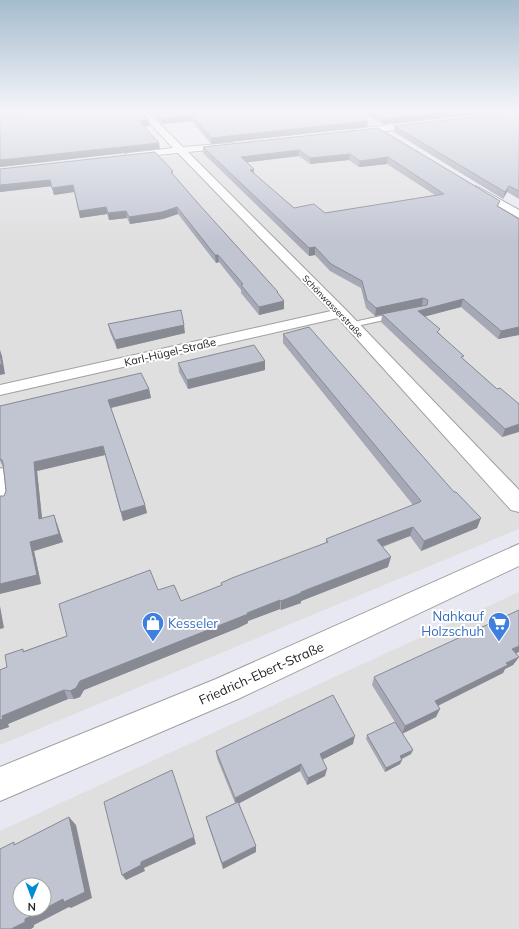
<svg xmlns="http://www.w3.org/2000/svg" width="519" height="929" font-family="Mulish,sans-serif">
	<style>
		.residential { fill: #dfdfe0; fill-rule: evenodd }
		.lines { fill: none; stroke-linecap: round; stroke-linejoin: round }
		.service-casing { stroke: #9f9f9f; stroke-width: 2 }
		.minor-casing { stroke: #9f9f9f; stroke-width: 2 }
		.tertiary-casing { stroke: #9f9f9f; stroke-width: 2 }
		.service { fill: #fff; fill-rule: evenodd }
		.minor { fill: #fff; fill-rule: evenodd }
		.tertiary { fill: #fff; fill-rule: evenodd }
		.wall { fill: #a6a9b5; fill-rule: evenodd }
		.shaded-wall { fill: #878a93 }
		.building { fill: #c1c5d2; stroke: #878a93; fill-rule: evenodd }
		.labels { text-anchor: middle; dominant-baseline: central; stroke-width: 4; stroke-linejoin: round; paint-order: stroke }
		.far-street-label { font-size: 9px; fill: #222; stroke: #fff }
		.street-label { font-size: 11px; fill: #222; stroke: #fff }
		.near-shop-label { font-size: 13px; fill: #366cbe; stroke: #fff; text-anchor: end }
		.near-street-label { font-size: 13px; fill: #222; stroke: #fff }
	</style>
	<rect width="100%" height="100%" fill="#e8e8f2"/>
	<!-- residential -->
	<path class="residential" d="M 367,134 L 519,225 L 519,529 L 0,745 L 0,176 Z
		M 519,592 L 519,929 L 0,929 L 0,831 ZM 20,885 L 44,885 L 44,909 L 20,909 Z"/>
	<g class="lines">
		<!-- service casing -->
		<g class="service-casing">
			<path id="service" d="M 18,112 L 22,112 L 22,120 L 0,121 L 0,119 L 19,118 Z
				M 395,313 L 398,313 L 398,317 L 352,327 L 348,325 L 349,323 Z
				M 0,468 L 4,469 L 5,472 L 8,500 L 7,503 L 0,503 Z"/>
		</g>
		<!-- minor casing -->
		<g class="minor-casing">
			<path id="minor" d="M 139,112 L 148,112 L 183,147 L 232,143 L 234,145 L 232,147 L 229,148 L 188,152 L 346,310 L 519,490 L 519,512 L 511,510 L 338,318 L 0,395 L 0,385 L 331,311 L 178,153 L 126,158 L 124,156 L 126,154 L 129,153 L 173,148 Z
				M 422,121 L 425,122 L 426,124 L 425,126 L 354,135 L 350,132 L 354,129 Z
				M 476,186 L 519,210 L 519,218 L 472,191 L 471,189 Z"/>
		</g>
		<!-- tertiary casing -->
		<g class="tertiary-casing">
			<path id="tertiary" d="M 519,544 L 519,566 L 238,699 L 0,801 L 0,767 L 216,679 Z"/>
		</g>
		<!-- service -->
		<use href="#service" class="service"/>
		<!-- minor -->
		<use href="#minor" class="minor"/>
		<!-- tertiary -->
		<use href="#tertiary" class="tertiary"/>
	</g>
	<!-- wall -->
	<path class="wall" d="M 0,112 L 17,112 L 17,116 L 150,126 L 144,127 L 160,149 L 0,167 Z
		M 151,112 L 355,112 L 367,127 L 211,144 L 192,121 L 162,124 Z
		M 362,112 L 500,112 L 382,124 Z
		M 519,112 L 519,199 L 507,192 L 503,199 L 394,132 L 394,126 Z
		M 378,128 L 500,201 L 498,206 L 519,219 L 519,335 L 498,339 L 461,307 L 425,316 L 439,333 L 463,359 L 497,389 L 519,404 L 502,437 L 381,322 L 382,315 L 375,316 L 366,308 L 361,288 L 330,271 L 315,255 L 309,256 L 203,153 L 203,147 ZM 299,156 L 310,164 L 349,160 L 359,167 L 387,164 L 435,195 L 325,213 L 294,208 L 254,173 L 247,162 Z
		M 0,169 L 173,171 L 173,175 L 284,301 L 284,309 L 259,315 L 241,293 L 241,290 L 219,262 L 216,263 L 178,214 L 163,219 L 130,224 L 127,218 L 109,220 L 107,214 L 80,218 L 74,192 L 54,195 L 52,186 L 0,192 Z
		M 108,324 L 185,333 L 117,349 L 110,332 Z
		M 283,334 L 454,492 L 481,518 L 477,528 L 421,551 L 410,536 L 383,547 L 388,567 L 301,601 L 301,603 L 281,610 L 280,609 L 248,621 L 248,623 L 238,628 L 84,690 L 80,697 L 74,699 L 68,699 L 8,724 L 9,727 L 0,730 L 0,670 L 7,667 L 24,651 L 67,636 L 158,590 L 181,601 L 221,586 L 221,583 L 326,543 L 326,539 L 413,505 L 283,343 Z
		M 178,363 L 265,370 L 188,389 L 179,372 Z
		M 149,389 L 151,398 L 111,408 L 145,505 L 147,513 L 123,521 L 105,455 L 37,471 L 42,518 L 57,523 L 63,542 L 34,551 L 41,584 L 4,496 L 6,491 L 3,467 L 0,461 L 0,406 Z
		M 516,653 L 519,657 L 513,665 L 505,669 L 503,673 L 438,706 L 436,717 L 402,733 L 411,754 L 401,759 L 402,760 L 400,764 L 385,772 L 366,739 L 367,735 L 395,722 L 372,685 L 374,677 Z
		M 353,744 L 322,760 L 325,776 L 307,785 L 300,771 L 239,803 L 256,852 L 223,869 L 208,824 L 206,817 L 235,803 L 217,758 L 216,751 Z"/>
	<!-- shaded-wall -->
	<path class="shaded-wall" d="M 446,112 L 500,112 L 382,124 L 383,119 Z
		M 192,115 L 192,121 L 162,124 L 162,119 Z
		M 149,120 L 150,126 L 140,127 L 139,121 Z
		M 368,121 L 367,127 L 211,144 L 211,138 Z
		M 159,143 L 160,149 L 0,167 L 0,160 Z
		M 299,150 L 299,156 L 241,163 L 241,157 Z
		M 350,154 L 349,160 L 310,164 L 310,158 Z
		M 388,157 L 387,164 L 359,167 L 360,161 Z
		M 254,169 L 254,176 L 250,170 Z
		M 50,180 L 52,186 L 0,192 L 0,185 Z
		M 73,185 L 74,192 L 54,195 L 52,188 Z
		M 509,186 L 507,192 L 503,199 L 505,192 Z
		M 106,207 L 107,214 L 80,218 L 79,211 Z
		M 177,207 L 178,214 L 163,219 L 130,224 L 129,217 Z
		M 126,211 L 127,218 L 109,220 L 108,213 Z
		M 315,247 L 315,255 L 309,256 L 309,248 Z
		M 215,255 L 218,255 L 219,262 L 216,263 Z
		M 423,298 L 422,306 L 375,316 L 376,308 Z
		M 463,299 L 461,307 L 416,319 L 418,311 Z
		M 284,301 L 284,309 L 259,315 L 259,307 Z
		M 184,325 L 185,333 L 117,349 L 115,340 Z
		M 519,327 L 519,335 L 498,339 L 501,331 Z
		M 0,350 L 2,356 L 5,374 L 0,375 Z
		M 265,361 L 265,370 L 188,389 L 187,380 Z
		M 149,389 L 151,398 L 110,408 L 108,400 Z
		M 519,424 L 519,432 L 502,437 L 505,429 Z
		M 103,446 L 105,455 L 37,471 L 43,527 L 39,519 L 34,462 Z
		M 145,505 L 147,513 L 123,521 L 121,512 Z
		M 54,515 L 63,542 L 34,551 L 41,584 L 0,594 L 0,584 L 30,542 Z
		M 481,518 L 477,528 L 421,551 L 424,541 Z
		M 413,527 L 410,536 L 375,549 L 377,540 Z
		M 391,557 L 388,567 L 301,601 L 301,603 L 281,610 L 281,601 L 301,592 Z
		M 280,600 L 280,609 L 248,621 L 248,623 L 238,628 L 84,690 L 80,697 L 74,699 L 70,691 L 80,681 L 247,613 Z
		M 0,606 L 4,628 L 0,629 Z
		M 519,646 L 519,652 L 507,658 L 512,649 Z
		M 519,657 L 513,665 L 505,669 L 503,673 L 431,709 L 435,701 Z
		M 64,690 L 68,699 L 8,724 L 9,727 L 0,730 L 0,720 L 2,716 Z
		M 440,709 L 436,717 L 402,734 L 405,726 Z
		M 355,736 L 353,744 L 318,762 L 320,754 Z
		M 413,750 L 411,754 L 398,761 L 400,756 Z
		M 402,760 L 400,764 L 385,772 L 386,768 Z
		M 301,764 L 300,771 L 236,805 L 235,798 Z
		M 327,769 L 325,776 L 307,785 L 308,778 Z
		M 69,817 L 76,825 L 92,898 L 71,908 L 69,907 L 34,925 L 34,927 L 31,929 L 11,929 L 25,919 Z
		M 194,837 L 196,844 L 144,868 L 145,871 L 126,880 L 122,875 L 141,862 Z
		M 256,846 L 256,852 L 223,869 L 222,863 Z"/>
	<!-- building -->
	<path class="building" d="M 22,112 L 142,112 L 149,120 L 139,121 L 159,143 L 0,160 L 0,116 L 22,115 Z
		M 156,112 L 355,112 L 368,121 L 211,138 L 192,115 L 162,119 Z
		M 372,112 L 446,112 L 383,119 Z
		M 516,112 L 519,112 L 519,191 L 509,186 L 505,192 L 394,126 Z
		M 378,128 L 500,201 L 497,206 L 519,219 L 519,327 L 501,331 L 463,299 L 418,311 L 440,329 L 437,332 L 464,356 L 461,357 L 497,389 L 500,388 L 519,404 L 519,424 L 505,429 L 382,314 L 427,305 L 428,300 L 423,298 L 376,308 L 367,300 L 362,281 L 331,264 L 315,247 L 309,248 L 203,147 ZM 299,150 L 310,158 L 350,154 L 360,161 L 388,157 L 444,194 L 325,213 L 314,204 L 294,208 L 250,170 L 254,169 L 241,157 Z
		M 155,152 L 173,171 L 171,172 L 196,201 L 278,292 L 277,292 L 284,301 L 259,307 L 241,285 L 243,284 L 218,255 L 215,255 L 177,207 L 162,212 L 129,217 L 126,211 L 108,213 L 106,207 L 79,211 L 73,185 L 52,188 L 50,180 L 0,185 L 0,169 Z
		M 181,310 L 184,325 L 115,340 L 108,324 Z
		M 309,327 L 454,492 L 456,492 L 481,518 L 424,541 L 413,527 L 377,540 L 391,557 L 301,592 L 301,593 L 281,601 L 280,600 L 247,613 L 248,614 L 238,618 L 80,681 L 76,688 L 70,691 L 64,690 L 2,716 L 3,719 L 0,720 L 0,670 L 7,667 L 5,655 L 23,649 L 23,652 L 67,636 L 59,604 L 150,570 L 158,590 L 174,585 L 181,601 L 222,585 L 221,583 L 232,578 L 328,542 L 326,539 L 420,502 L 421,501 L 283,334 Z
		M 254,345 L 265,361 L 187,380 L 178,363 Z
		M 0,354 L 2,364 L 0,365 Z
		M 141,373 L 149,389 L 108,400 L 145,505 L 121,512 L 103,446 L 34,462 L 39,519 L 54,515 L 59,534 L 30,542 L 37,575 L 0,584 L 0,496 L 4,496 L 6,491 L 3,463 L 2,460 L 0,459 L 0,406 Z
		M 519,610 L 519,646 L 512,649 L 519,657 L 506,663 L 508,665 L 435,701 L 440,709 L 405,726 L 374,677 Z
		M 333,695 L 355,736 L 320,754 L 327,769 L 308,778 L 301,764 L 235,798 L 216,751 Z
		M 395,722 L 413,750 L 400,756 L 402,760 L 386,768 L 367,735 Z
		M 172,770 L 194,837 L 141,862 L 141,865 L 122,875 L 104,802 Z
		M 238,802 L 256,846 L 222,863 L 206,817 Z
		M 69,817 L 85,892 L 64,902 L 63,899 L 25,919 L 25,922 L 11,929 L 0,929 L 0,849 L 14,842 L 14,845 ZM 20,885 L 44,885 L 44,909 L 20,909 Z"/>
	<!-- sky -->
	<linearGradient id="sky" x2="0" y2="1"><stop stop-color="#a5bcce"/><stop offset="0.46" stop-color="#f5f5f9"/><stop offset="1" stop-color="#f5f5f9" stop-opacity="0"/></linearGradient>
	<rect width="519" height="242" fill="url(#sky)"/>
	<!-- icons -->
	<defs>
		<g id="shop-pin" transform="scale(1.15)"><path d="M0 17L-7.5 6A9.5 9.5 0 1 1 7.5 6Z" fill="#3f7fe0" stroke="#fff"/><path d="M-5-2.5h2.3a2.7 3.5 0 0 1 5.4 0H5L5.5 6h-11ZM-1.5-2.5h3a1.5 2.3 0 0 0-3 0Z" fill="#fff"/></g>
		<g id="supermarket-pin" transform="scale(1.15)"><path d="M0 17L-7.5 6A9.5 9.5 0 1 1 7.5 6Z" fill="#3f7fe0" stroke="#fff"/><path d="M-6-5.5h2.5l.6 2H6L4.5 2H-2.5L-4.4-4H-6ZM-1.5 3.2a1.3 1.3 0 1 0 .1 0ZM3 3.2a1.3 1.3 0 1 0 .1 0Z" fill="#fff"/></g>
	</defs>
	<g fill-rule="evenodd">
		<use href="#shop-pin" x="153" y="623"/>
		<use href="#supermarket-pin" x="499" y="623"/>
	</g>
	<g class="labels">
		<!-- far-street labels -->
		<g class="far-street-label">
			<text transform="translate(333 306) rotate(46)">Schönwasserstraße</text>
		</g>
		<!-- street labels -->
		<g class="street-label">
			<text transform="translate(170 352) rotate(-13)">Karl-Hügel-Straße</text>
		</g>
		<!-- near-shop labels -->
		<g class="near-shop-label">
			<text x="484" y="616">Nahkauf<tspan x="484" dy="15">Holzschuh</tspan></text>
			<text x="168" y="623" text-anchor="start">Kesseler</text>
		</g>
		<!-- near-street labels -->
		<g class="near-street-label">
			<text transform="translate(261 673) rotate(-24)">Friedrich-Ebert-Straße</text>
		</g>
	</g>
	<!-- north arrow -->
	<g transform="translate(32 897) rotate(181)"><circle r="19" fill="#ffffff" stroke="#a7a7a7"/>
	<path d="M0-3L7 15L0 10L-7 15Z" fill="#008cd3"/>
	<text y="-6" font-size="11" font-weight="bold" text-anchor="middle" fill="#222222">N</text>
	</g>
</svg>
